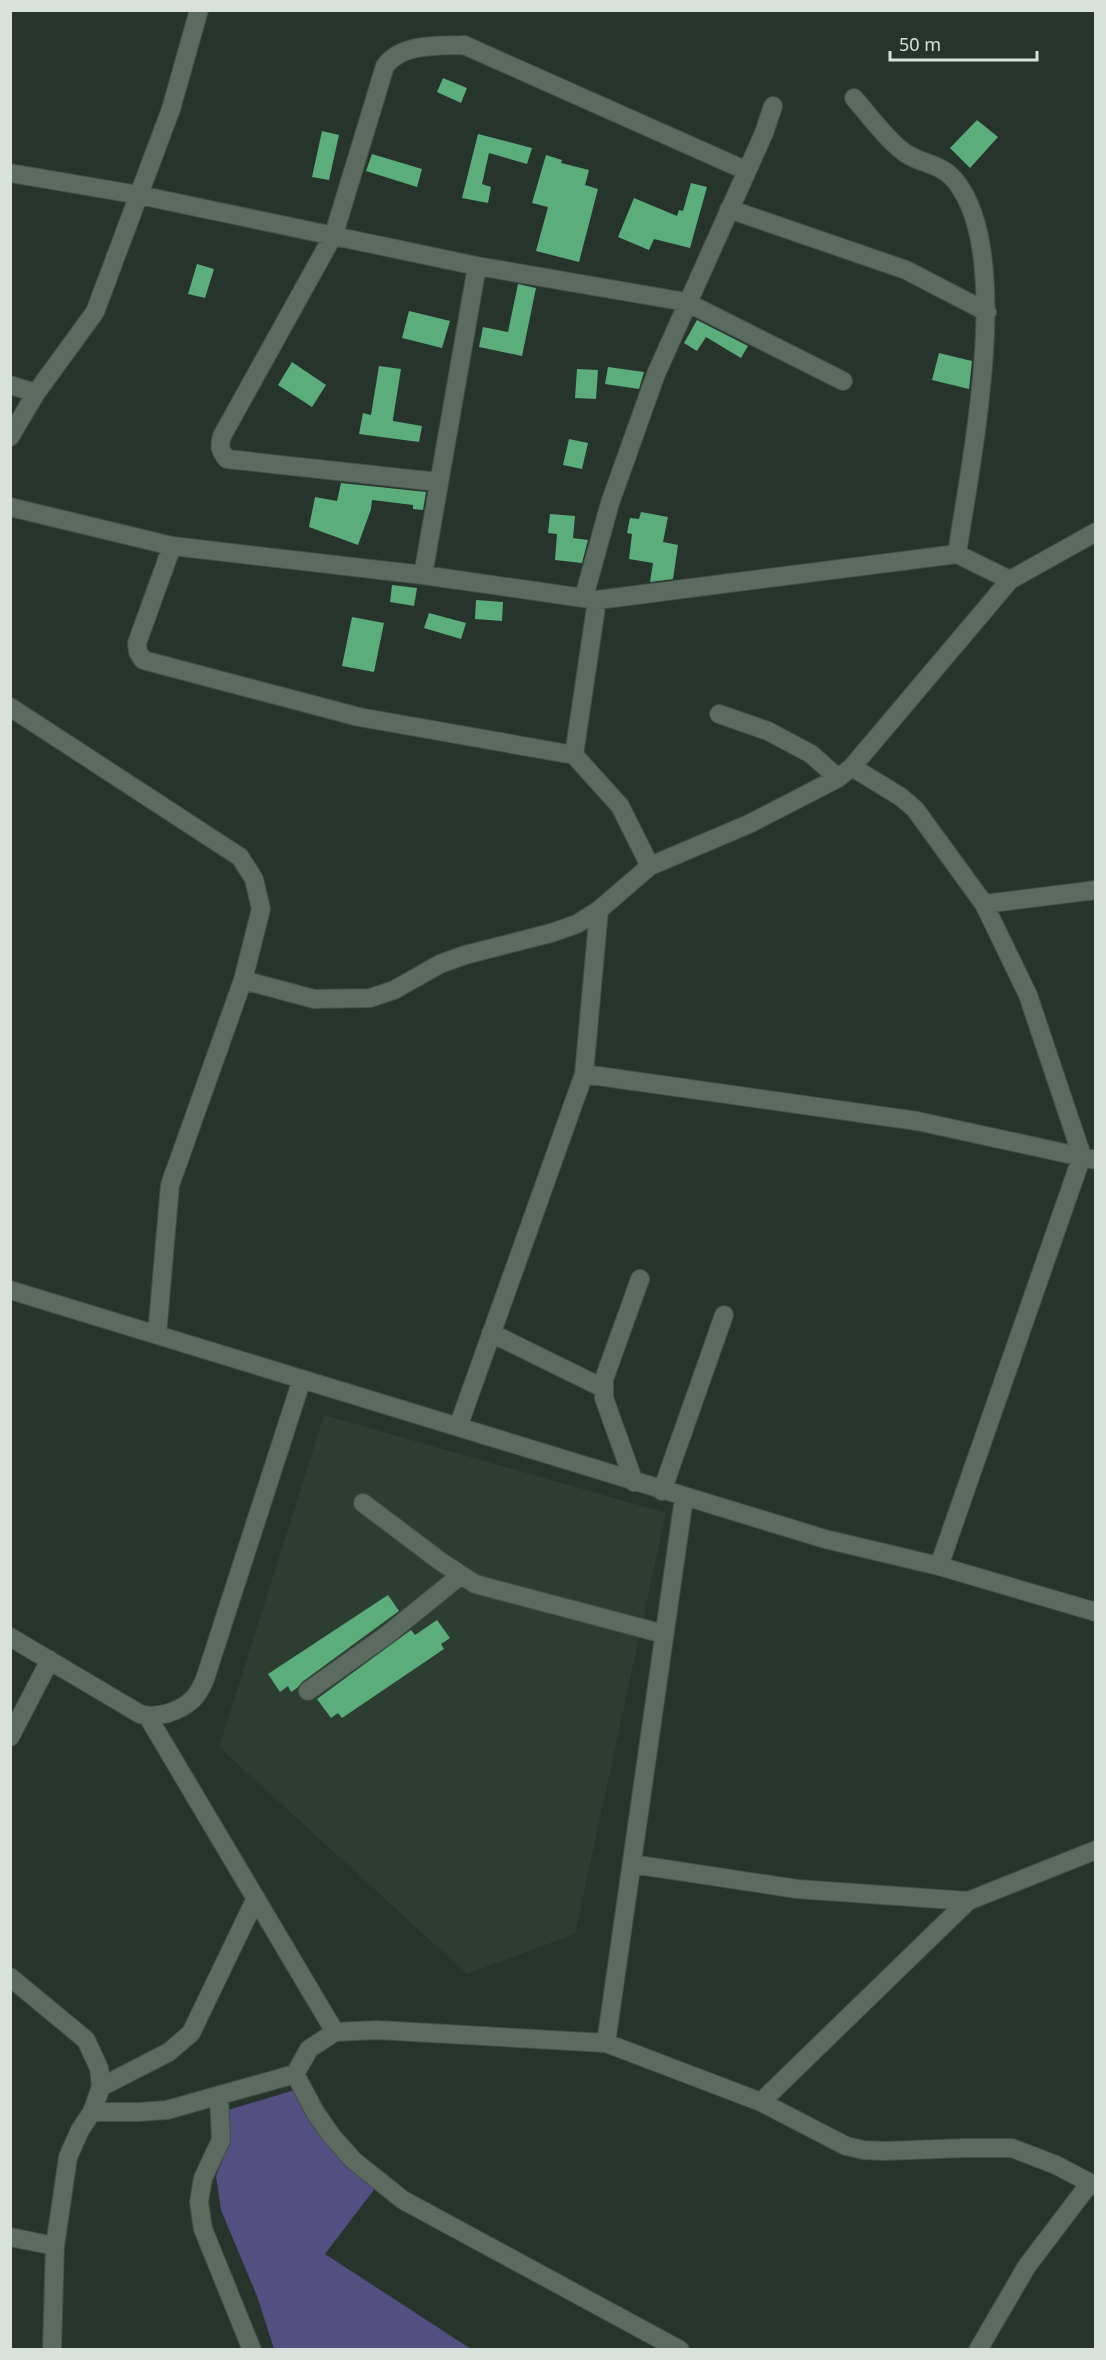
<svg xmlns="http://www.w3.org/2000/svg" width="1106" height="2360" font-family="'Noto Sans',sans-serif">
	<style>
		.built { fill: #2b3e31 }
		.green { fill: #534f80 }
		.building { fill: #5cad7c }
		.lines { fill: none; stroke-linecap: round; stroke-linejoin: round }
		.minor-casing { stroke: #434f47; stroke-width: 20 }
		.minor { stroke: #5b6b60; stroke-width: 18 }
	</style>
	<rect width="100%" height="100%" fill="#26342b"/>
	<!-- built -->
	<path class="built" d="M 324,1415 L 666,1513 L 575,1934 L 467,1974 L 219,1747 Z"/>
	<!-- green -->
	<path class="green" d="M 298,2089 L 376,2187 L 325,2254 L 471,2349 L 274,2349 L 257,2296 L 221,2210 L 216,2176 L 230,2142 L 228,2110 Z"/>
	<!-- building -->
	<path class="building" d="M 443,78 L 467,88 L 461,103 L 437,92 Z
		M 977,120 L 998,137 L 970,168 L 950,148 Z
		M 322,131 L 339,135 L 329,180 L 312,177 Z
		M 478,134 L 532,148 L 527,164 L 489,153 L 482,184 L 491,187 L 488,203 L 462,198 Z
		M 372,154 L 422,169 L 417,187 L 366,171 Z
		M 546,155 L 562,160 L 561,163 L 589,170 L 585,185 L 598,189 L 579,262 L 536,251 L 548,207 L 532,203 Z
		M 691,183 L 707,187 L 690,248 L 654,239 L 649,250 L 618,237 L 634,198 L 677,216 L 679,210 L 683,211 Z
		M 197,264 L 214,269 L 205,298 L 188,294 Z
		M 518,284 L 536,288 L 522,356 L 479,347 L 483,327 L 508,332 Z
		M 409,311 L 450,321 L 442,348 L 402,338 Z
		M 697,320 L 748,346 L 741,358 L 706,337 L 697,351 L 684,343 Z
		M 939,353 L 972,361 L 969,389 L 932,380 Z
		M 292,362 L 326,385 L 312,407 L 278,385 Z
		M 379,366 L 401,369 L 393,419 L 393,421 L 422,426 L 419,442 L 359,434 L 363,413 L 371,415 Z
		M 608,367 L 644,372 L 639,389 L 605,384 Z
		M 577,369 L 598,370 L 596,399 L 575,398 Z
		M 569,439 L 588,443 L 582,469 L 563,465 Z
		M 341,483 L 426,492 L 423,510 L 413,509 L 413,505 L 372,500 L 371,509 L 358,545 L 309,527 L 315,497 L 337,501 Z
		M 641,512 L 668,517 L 663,542 L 678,545 L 673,579 L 650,582 L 653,563 L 629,559 L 632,534 L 627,533 L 630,518 L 639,519 Z
		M 550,514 L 575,516 L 573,538 L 588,540 L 582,563 L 555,560 L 557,534 L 548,533 Z
		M 392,585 L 417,588 L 414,606 L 390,602 Z
		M 476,600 L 503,602 L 502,621 L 475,619 Z
		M 429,613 L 466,623 L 461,639 L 424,628 Z
		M 352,617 L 384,623 L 374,672 L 342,666 Z
		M 388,1595 L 399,1611 L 302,1682 L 297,1688 L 291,1692 L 288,1686 L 280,1692 L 268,1674 Z
		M 437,1620 L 450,1638 L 441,1644 L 444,1649 L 342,1718 L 338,1713 L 331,1718 L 317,1699 L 411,1630 L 415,1635 Z"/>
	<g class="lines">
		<!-- minor casing -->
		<g class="minor-casing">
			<path id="minor" d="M 854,98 C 869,115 883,135 900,149 C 919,166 940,160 957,183 C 1014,258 970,464 957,554
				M 10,173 L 139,195 L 477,266 L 686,302 L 843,381
				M 729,209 L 906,270 L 987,312
				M 10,385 L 36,393
				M 10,437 L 36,393 L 95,312 L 171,109 L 199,10
				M 438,482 L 227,459 C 220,451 219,446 222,436 L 334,234 L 385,66 C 402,43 438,46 464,45 L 747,171
				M 10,507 L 172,546 L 423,575 L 597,600 L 957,554 L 1010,580
				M 172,546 L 137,643 L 138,652 L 143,660 L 359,717 L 574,755 L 620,806 L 650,866
				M 423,575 L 477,266
				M 584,597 L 610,503 L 656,374 L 764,133 L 773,106
				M 10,707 L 240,857 L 254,879 L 261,909 L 243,980 L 170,1185 L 157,1335
				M 719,714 L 768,731 L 811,754 L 838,778
				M 574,755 L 597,600
				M 852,767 L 901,797 L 915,809 L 984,904 L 1028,995 L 1082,1156 L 939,1566
				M 984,904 L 1096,890
				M 243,980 L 314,999 L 370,998 L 394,990 L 440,964 L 465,955 L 551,933 L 577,924 L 599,910 L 650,866 L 749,824 L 838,778 L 852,767 L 1010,580 L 1096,532
				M 584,1074 L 917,1121 L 1096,1160
				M 10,1290 L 825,1539 L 939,1566 L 1096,1612
				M 491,1333 L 603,1388
				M 458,1427 L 584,1074 L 599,910
				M 634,1482 L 604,1398 L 604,1379 L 640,1279
				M 662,1491 L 724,1315
				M 363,1503 L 440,1561 L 475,1584 L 664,1634
				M 10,1637 L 140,1714 C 157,1719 179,1712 193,1699 C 198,1694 202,1686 205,1679 L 302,1379
				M 308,1691 L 387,1635 L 461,1575
				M 148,1717 L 335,2032
				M 10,1737 L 50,1660
				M 632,1864 L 797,1889 L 968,1901 L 1096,1850
				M 10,1977 L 86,2040 L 99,2068 L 101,2087 L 92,2112 L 80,2130 L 68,2157 L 55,2246
				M 606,2043 L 761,2102 L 968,1901
				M 295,2074 L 315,2112 L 331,2135 L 353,2160 L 403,2200 L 680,2350
				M 101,2087 L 169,2052 L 191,2033 L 256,1898
				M 219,2097 L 221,2140 L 203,2178 L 199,2202 L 203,2229 L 252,2350
				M 761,2102 L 846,2146 L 864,2150 L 885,2151 L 966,2148 L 1012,2148 L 1056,2165 L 1096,2186
				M 92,2112 L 139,2112 L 167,2110 L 295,2074 L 309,2049 L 335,2032 L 377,2030 L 606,2043 L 684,1498
				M 10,2237 L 55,2246 L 52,2350
				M 978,2350 L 1027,2266 L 1090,2183"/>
		</g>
		<!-- minor -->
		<use href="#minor" class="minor"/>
	</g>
	<!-- border -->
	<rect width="1106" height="2360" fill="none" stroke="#d8e1db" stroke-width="24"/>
	<!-- scale -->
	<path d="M890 51v9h147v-9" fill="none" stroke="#d8e1db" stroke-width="3"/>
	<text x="899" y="51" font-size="18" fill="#d8e1db" stroke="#26342b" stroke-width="4.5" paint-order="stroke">50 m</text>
</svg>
